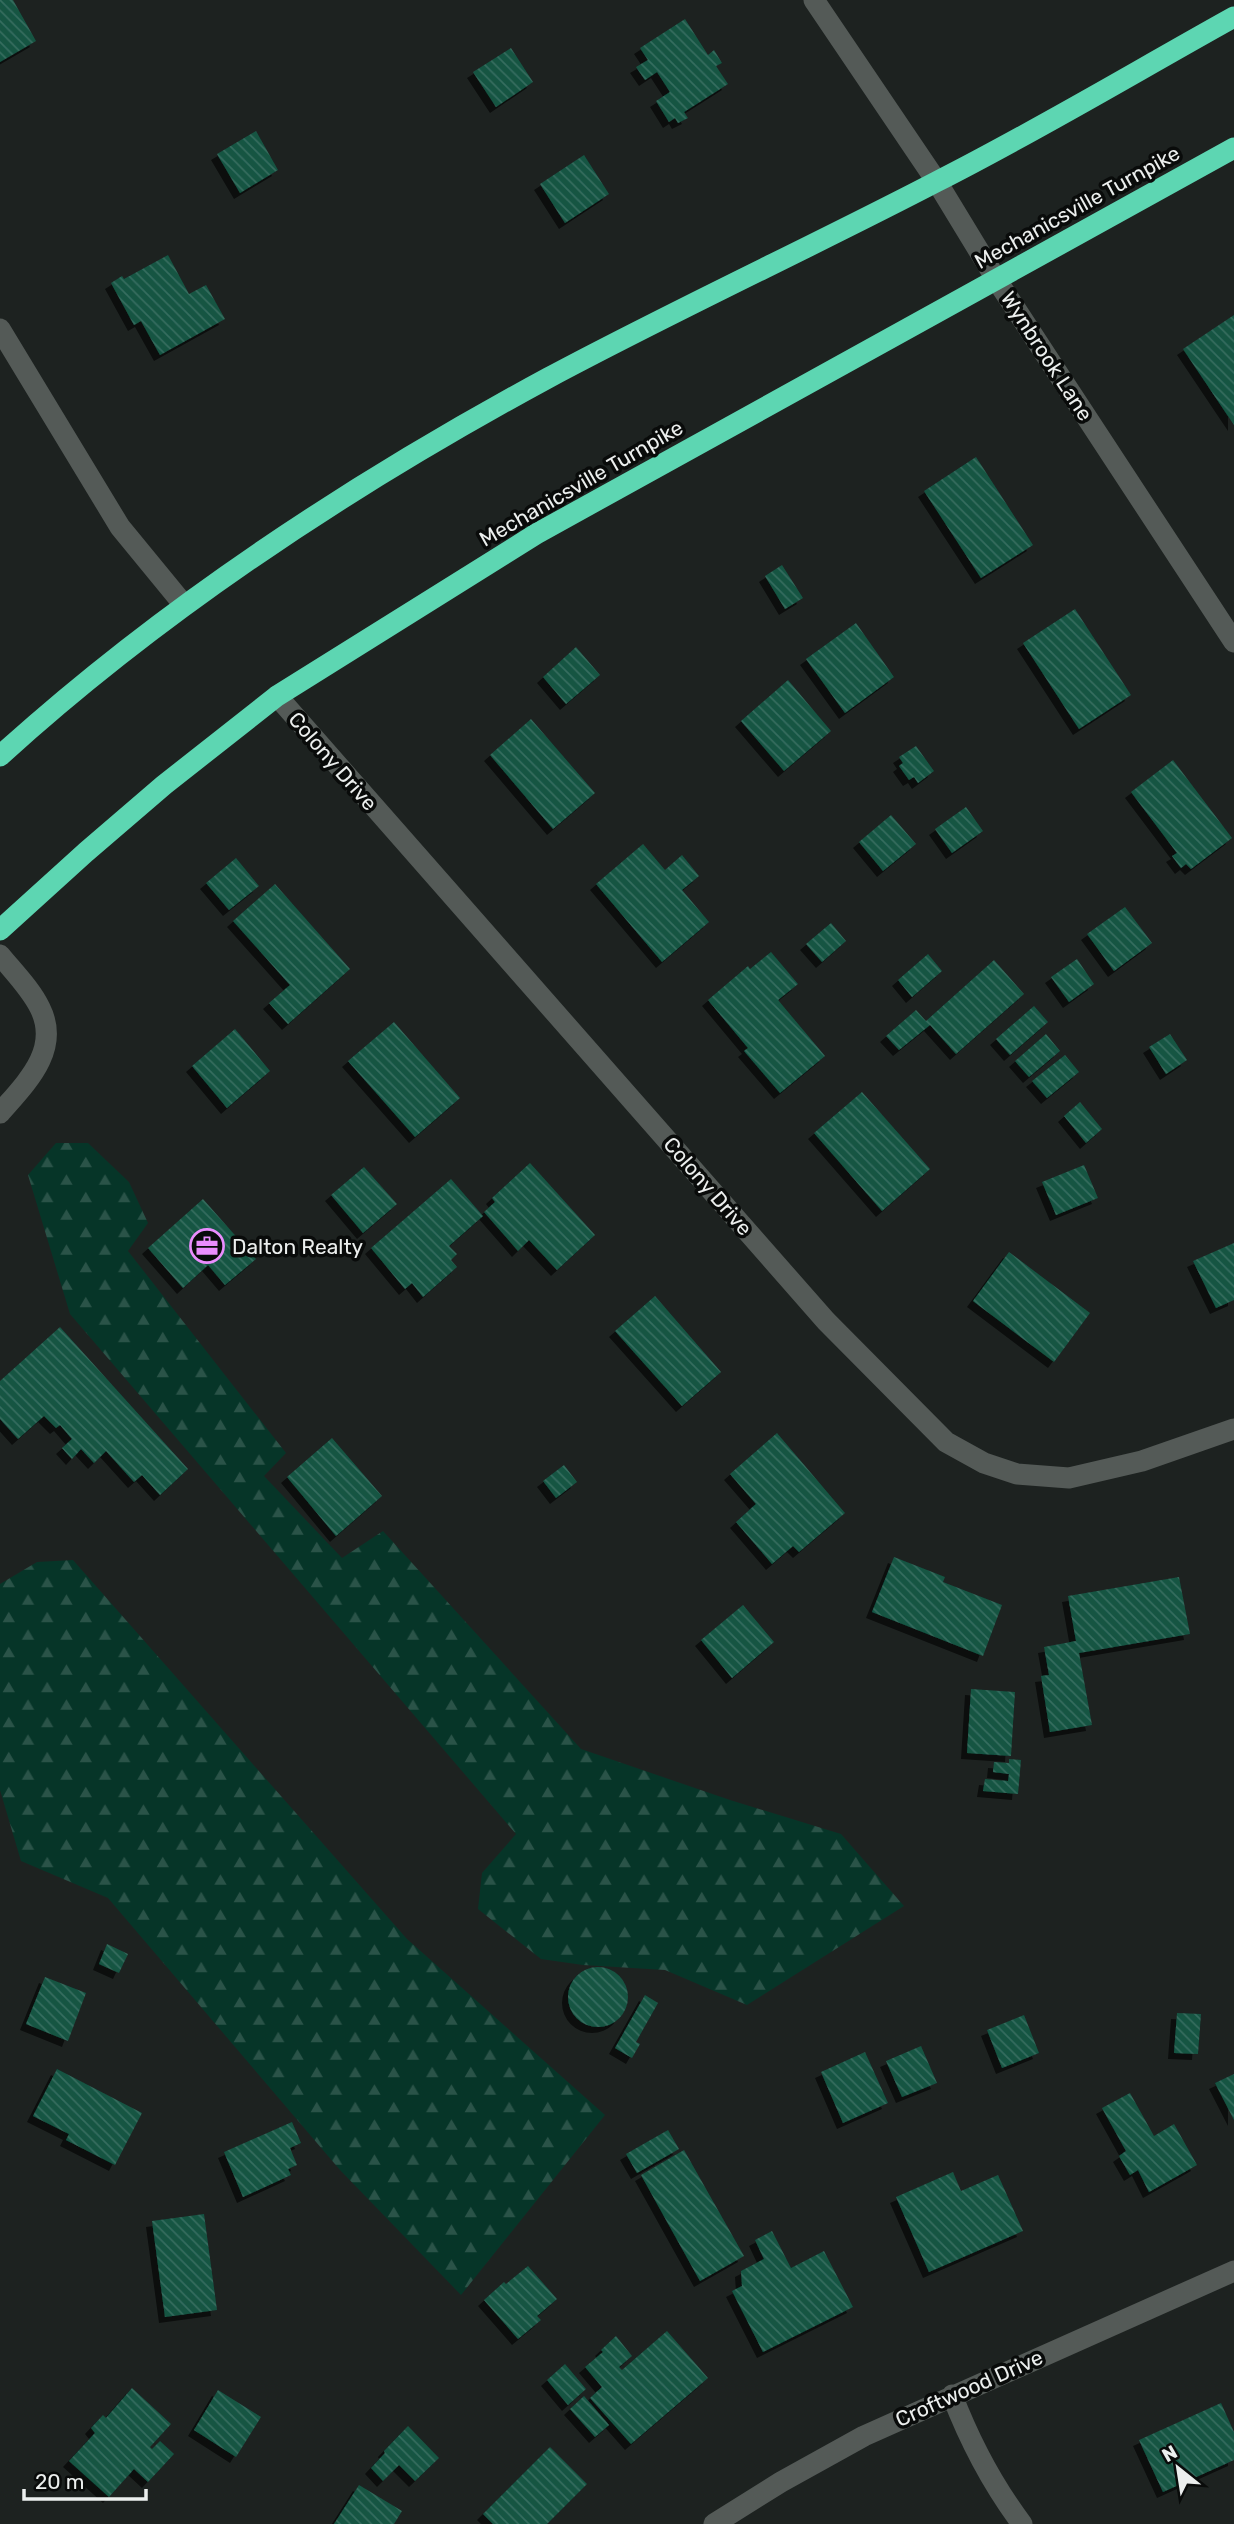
<svg xmlns="http://www.w3.org/2000/svg" width="1234" height="2524" font-family="Rubik,sans-serif">
	<style>
		.forest { fill: url(#forest-firs) }
		.building { fill: url(#building-back-hatch); filter: url(#shadow) }
		.lines { fill: none; stroke-linecap: round; stroke-linejoin: round }
		.lane { stroke: #545a57; stroke-width: 21 }
		.street { stroke: #545a57; stroke-width: 21 }
		.highway { stroke: #5dd6b2; stroke-width: 21 }
		.labels { text-anchor: middle; dominant-baseline: central; stroke-width: 7; stroke-linejoin: round; paint-order: stroke }
		.street-label { font-size: 21px; fill: #ecefee; stroke: #090b0a }
		.poi-label { font-size: 21px; fill: #ecefee; stroke: #090b0a; text-anchor: start }
	</style>
	<defs>
		<pattern id="forest-firs" width="22" height="20" patternUnits="userSpaceOnUse" patternTransform="scale(1.75)"><rect width="22" height="20" fill="#063528"/><path d="M5 1l3.5 6h-7zM16 11l3.5 6h-7z" fill="#2a5348"/></pattern>
		<pattern id="building-back-hatch" width="6" height="6" patternUnits="userSpaceOnUse" patternTransform="scale(1.75)"><rect width="6" height="6" fill="#145443"/><path d="M-1 5l2 2M0 0l6 6M5-1l2 2" fill="none" stroke="#366d5e"/></pattern>
		<filter id="shadow"><feDropShadow dx="-6" dy="6" stdDeviation="0" flood-color="#0009"/></filter>
	</defs>
	<rect width="100%" height="100%" fill="#1d2220"/>
	<!-- forest -->
	<path class="forest" d="M 56,1143 L 88,1143 L 129,1182 L 148,1223 L 128,1251 L 286,1453 L 264,1476 L 342,1558 L 383,1531 L 581,1749 L 730,1800 L 841,1834 L 904,1906 L 747,2005 L 665,1970 L 583,1965 L 541,1959 L 478,1909 L 482,1873 L 516,1834 L 70,1314 L 28,1175 Z
		M 73,1560 L 407,1939 L 605,2115 L 461,2295 L 340,2170 L 108,1898 L 21,1861 L 0,1790 L 0,1584 L 37,1562 Z"/>
	<!-- building -->
	<path class="building" d="M 0,0 L 13,0 L 36,41 L 0,62 Z
		M 685,19 L 708,55 L 714,50 L 722,63 L 716,66 L 728,84 L 684,112 L 688,118 L 678,123 L 675,118 L 669,122 L 656,101 L 670,92 L 657,72 L 645,80 L 636,67 L 648,60 L 640,48 Z
		M 511,48 L 533,82 L 496,107 L 473,72 Z
		M 256,131 L 278,170 L 240,193 L 217,154 Z
		M 584,155 L 609,194 L 565,223 L 540,184 Z
		M 168,255 L 189,294 L 206,285 L 225,319 L 160,355 L 141,321 L 134,325 L 111,283 L 122,276 L 124,279 Z
		M 1234,315 L 1234,425 L 1183,349 Z
		M 976,457 L 1033,545 L 981,578 L 924,491 Z
		M 782,565 L 803,598 L 785,609 L 765,576 Z
		M 1075,609 L 1131,695 L 1079,729 L 1023,643 Z
		M 856,623 L 894,677 L 845,713 L 806,659 Z
		M 576,647 L 600,675 L 566,704 L 543,677 Z
		M 788,680 L 831,731 L 784,771 L 741,721 Z
		M 531,719 L 595,793 L 553,829 L 490,755 Z
		M 916,746 L 934,771 L 918,783 L 914,777 L 909,780 L 899,766 L 903,763 L 899,757 Z
		M 1173,760 L 1232,838 L 1191,869 L 1186,864 L 1181,868 L 1172,856 L 1177,853 L 1131,792 Z
		M 966,807 L 983,831 L 952,853 L 935,829 Z
		M 891,815 L 916,844 L 883,871 L 859,842 Z
		M 643,844 L 665,870 L 682,855 L 699,876 L 682,890 L 709,922 L 662,962 L 596,884 Z
		M 236,858 L 259,886 L 229,910 L 206,883 Z
		M 275,884 L 350,969 L 288,1024 L 269,1003 L 290,985 L 233,921 Z
		M 1125,907 L 1152,943 L 1114,971 L 1087,934 Z
		M 831,923 L 846,941 L 822,962 L 806,944 Z
		M 771,952 L 798,984 L 778,1000 L 825,1056 L 780,1093 L 744,1051 L 748,1048 L 708,1000 L 748,966 L 750,969 Z
		M 928,954 L 942,971 L 912,997 L 898,980 Z
		M 1077,959 L 1094,984 L 1069,1002 L 1051,977 Z
		M 994,960 L 1024,994 L 956,1054 L 930,1025 L 899,1050 L 886,1036 L 916,1010 L 926,1021 Z
		M 1034,1006 L 1048,1022 L 1010,1055 L 996,1039 Z
		M 394,1022 L 460,1098 L 415,1137 L 348,1061 Z
		M 235,1029 L 270,1071 L 227,1108 L 192,1066 Z
		M 1046,1034 L 1060,1051 L 1029,1077 L 1015,1061 Z
		M 1170,1034 L 1187,1060 L 1166,1074 L 1149,1047 Z
		M 1065,1055 L 1079,1072 L 1047,1098 L 1032,1081 Z
		M 862,1092 L 930,1169 L 882,1211 L 814,1133 Z
		M 1080,1102 L 1102,1129 L 1086,1143 L 1064,1116 Z
		M 530,1163 L 595,1235 L 557,1270 L 529,1240 L 518,1251 L 484,1212 L 495,1202 L 492,1198 Z
		M 1084,1165 L 1098,1198 L 1056,1215 L 1042,1182 Z
		M 364,1167 L 397,1204 L 363,1233 L 331,1195 Z
		M 451,1179 L 483,1216 L 449,1246 L 457,1254 L 451,1260 L 457,1267 L 423,1297 L 412,1283 L 405,1289 L 371,1248 Z
		M 203,1199 L 256,1259 L 225,1285 L 208,1265 L 183,1288 L 148,1248 Z
		M 1234,1243 L 1234,1300 L 1216,1308 L 1193,1261 Z
		M 1009,1252 L 1090,1313 L 1054,1362 L 973,1301 Z
		M 655,1296 L 721,1372 L 682,1406 L 615,1331 Z
		M 60,1327 L 188,1469 L 160,1495 L 142,1475 L 134,1482 L 106,1451 L 94,1463 L 81,1449 L 72,1459 L 62,1448 L 72,1439 L 60,1425 L 56,1428 L 44,1416 L 18,1439 L 0,1419 L 0,1381 Z
		M 777,1433 L 845,1513 L 799,1552 L 793,1546 L 772,1564 L 736,1522 L 756,1504 L 730,1474 Z
		M 332,1438 L 382,1496 L 336,1536 L 287,1477 Z
		M 564,1465 L 577,1482 L 556,1498 L 543,1481 Z
		M 894,1557 L 945,1577 L 943,1582 L 1002,1605 L 983,1656 L 872,1612 Z
		M 1179,1577 L 1190,1634 L 1079,1653 L 1092,1725 L 1050,1732 L 1041,1676 L 1049,1675 L 1044,1647 L 1076,1641 L 1068,1596 Z
		M 743,1605 L 774,1642 L 732,1678 L 701,1640 Z
		M 971,1689 L 1015,1692 L 1011,1756 L 967,1753 Z
		M 1009,1759 L 1021,1760 L 1018,1794 L 983,1791 L 985,1779 L 1008,1781 L 1009,1774 L 993,1772 L 994,1762 L 1009,1763 Z
		M 107,1944 L 128,1954 L 119,1973 L 99,1964 Z
		M568 1997a30 30 0 1 1 60 0a30 30 0 1 1-60 0Z
		M 45,1977 L 86,1993 L 68,2041 L 26,2024 Z
		M 645,1995 L 658,2003 L 636,2042 L 640,2044 L 632,2058 L 615,2048 Z
		M 1177,2013 L 1201,2014 L 1198,2054 L 1174,2053 Z
		M 1024,2015 L 1039,2053 L 1002,2068 L 987,2030 Z
		M 921,2046 L 937,2083 L 902,2097 L 886,2061 Z
		M 865,2052 L 888,2103 L 843,2123 L 821,2072 Z
		M 57,2069 L 142,2113 L 115,2165 L 66,2140 L 69,2134 L 33,2116 Z
		M 1234,2074 L 1234,2120 L 1215,2083 Z
		M 1130,2093 L 1154,2136 L 1174,2124 L 1197,2165 L 1149,2192 L 1138,2170 L 1130,2175 L 1119,2156 L 1126,2151 L 1102,2108 Z
		M 292,2122 L 301,2143 L 290,2148 L 297,2165 L 288,2169 L 291,2175 L 243,2197 L 224,2152 Z
		M 668,2130 L 679,2149 L 637,2173 L 626,2154 Z
		M 684,2150 L 744,2256 L 700,2281 L 641,2175 Z
		M 953,2172 L 961,2191 L 998,2175 L 1023,2231 L 929,2272 L 896,2197 Z
		M 204,2214 L 217,2310 L 165,2317 L 152,2221 Z
		M 772,2231 L 791,2268 L 824,2251 L 853,2307 L 763,2352 L 732,2291 L 742,2286 L 741,2271 L 764,2259 L 755,2240 Z
		M 528,2266 L 557,2299 L 537,2316 L 541,2320 L 518,2339 L 484,2300 L 504,2282 L 506,2284 Z
		M 667,2331 L 708,2378 L 631,2444 L 590,2398 L 602,2387 L 585,2367 L 603,2352 L 601,2350 L 616,2336 L 632,2356 L 619,2367 L 622,2370 Z
		M 565,2364 L 586,2389 L 568,2405 L 547,2380 Z
		M 132,2388 L 171,2424 L 150,2447 L 152,2449 L 160,2441 L 174,2454 L 148,2482 L 134,2469 L 109,2497 L 69,2461 L 95,2433 L 91,2428 L 103,2415 L 106,2418 Z
		M 218,2390 L 261,2417 L 236,2457 L 194,2430 Z
		M 584,2396 L 609,2425 L 595,2437 L 570,2409 Z
		M 1221,2403 L 1234,2432 L 1234,2460 L 1163,2492 L 1139,2440 Z
		M 408,2426 L 439,2458 L 415,2481 L 399,2465 L 383,2481 L 371,2468 L 385,2453 L 384,2451 Z
		M 550,2447 L 587,2484 L 547,2524 L 493,2524 L 483,2514 Z
		M 359,2485 L 402,2511 L 394,2524 L 334,2524 Z"/>
	<g class="lines">
		<!-- lane -->
		<path class="lane" d="M 0,955 C 13,971 31,989 40,1008 C 61,1050 26,1083 0,1113"/>
		<!-- street -->
		<path class="street" d="M 814,0 L 937,182 L 996,279 L 1234,642
			M 0,329 L 120,527 L 184,605
			M 277,696 L 826,1321 L 946,1442 L 984,1463 L 1017,1474 L 1069,1478 L 1142,1461 L 1234,1429
			M 952,2395 C 970,2442 992,2484 1022,2524
			M 714,2524 L 781,2482 L 864,2436 L 1234,2271"/>
		<!-- highway -->
		<path class="highway" d="M 0,756 C 165,606 352,484 548,378 C 675,310 807,249 936,182 C 1037,131 1135,72 1234,17
			M 0,930 L 86,852 L 164,785 L 277,696 L 536,534 L 1234,148"/>
	</g>
	<!-- icons -->
	<defs>
		<g id="office-ring" transform="scale(1.75)"><circle r="9.5" fill="#090b0a" stroke="#ea8dfd" stroke-width="1.5"/><path d="M-6-3h4V-5.5h4V-3h4V5H-6ZM-1-4.5V-3h2v-1.5ZM-6 0V1H6V0Z" fill="#ea8dfd"/></g>
	</defs>
	<g fill-rule="evenodd">
		<use href="#office-ring" x="207" y="1246"/>
	</g>
	<g class="labels">
		<!-- street labels -->
		<g class="street-label">
			<text transform="translate(1077 207) rotate(-29)">Mechanicsville Turnpike</text>
			<text transform="translate(1047 356) rotate(57)">Wynbrook Lane</text>
			<text transform="translate(581 483) rotate(-30)">Mechanicsville Turnpike</text>
			<text transform="translate(333 761) rotate(49)">Colony Drive</text>
			<text transform="translate(708 1186) rotate(49)">Colony Drive</text>
			<text transform="translate(969 2388) rotate(-24)">Croftwood Drive</text>
		</g>
		<!-- poi labels -->
		<g class="poi-label">
			<text x="232" y="1246">Dalton Realty</text>
		</g>
	</g>
	<!-- north arrow -->
	<g transform="translate(1178 2468) rotate(330)" stroke="#090b0a" stroke-width="5" paint-order="stroke">
	<path d="M0-5L12 26L0 18L-12 26Z" fill="#ecefee"/>
	<text y="-10" font-size="19" font-weight="bold" text-anchor="middle" fill="#ecefee">N</text>
	</g>
	<!-- scale -->
	<path d="M24 2489v10h122v-10" fill="none" stroke="#ecefee" stroke-width="3.5"/>
	<text x="35" y="2489" font-size="21" fill="#ecefee" stroke="#090b0a" stroke-width="5" paint-order="stroke">20 m</text>
</svg>
